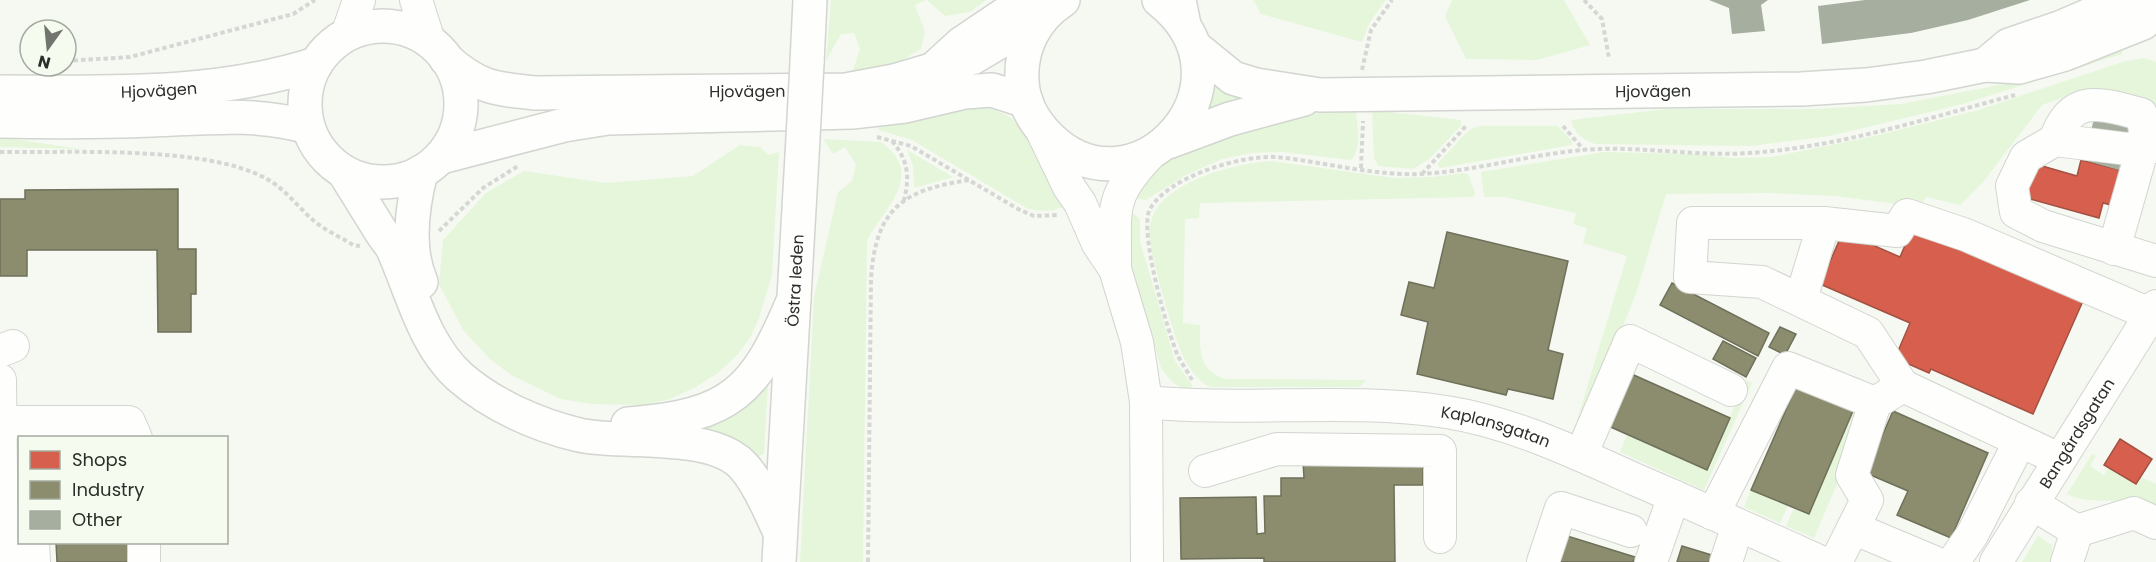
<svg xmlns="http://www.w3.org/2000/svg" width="2156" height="562" font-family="Poppins,sans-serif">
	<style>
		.green { fill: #e6f6db }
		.shops { fill: #d6604d; stroke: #a35142; stroke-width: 1.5 }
		.industry { fill: #8c8c6e; stroke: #6f7059; stroke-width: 1.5 }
		.building { fill: #a6aea0 }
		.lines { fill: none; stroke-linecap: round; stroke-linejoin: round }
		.minor-casing { stroke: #d2d5d0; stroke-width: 34 }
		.major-casing { stroke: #d2d5d0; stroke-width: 36 }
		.highway-casing { stroke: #d2d5d0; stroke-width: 36 }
		.path { stroke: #d6d7d5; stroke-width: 4; stroke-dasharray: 4.5 3; stroke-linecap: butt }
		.minor { stroke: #fefefd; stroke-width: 32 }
		.major { stroke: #fefefd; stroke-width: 33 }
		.highway { stroke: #fefefd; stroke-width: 33 }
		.highway-bridge-casing { stroke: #d2d5d0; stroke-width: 36; stroke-linecap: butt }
		.highway-bridge { stroke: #fefefd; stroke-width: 33 }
		.labels { text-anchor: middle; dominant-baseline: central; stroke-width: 6; stroke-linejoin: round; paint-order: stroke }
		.street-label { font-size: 16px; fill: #2b2e29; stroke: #f5fcef }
	</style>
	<rect width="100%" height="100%" fill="#f5f9f2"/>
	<!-- green -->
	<path class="green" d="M 831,0 L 926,0 L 915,5 L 925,32 L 921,49 L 891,67 L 851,76 L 860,49 L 854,33 L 841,34 L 826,61 Z
		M 927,0 L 986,0 L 970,12 L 945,16 Z
		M 1253,0 L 1386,0 L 1370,22 L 1362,42 L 1261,14 Z
		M 1452,0 L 1564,0 L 1590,45 L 1537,60 L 1466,59 L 1445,16 Z
		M 2122,47 L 2122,54 L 1963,104 L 1830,136 L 1751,146 L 1595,144 C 1582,139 1575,134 1571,120 L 1667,109 L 1815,109 L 1901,104 L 2020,81 Z
		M 2144,58 L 2156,62 L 2156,115 L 2073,94 L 2042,105 L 1984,181 L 1960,205 L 1926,197 L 1920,207 L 1835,196 L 1769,193 L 1666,194 L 1636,294 L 1579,435 L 1573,433 L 1627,256 L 1583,243 L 1587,228 L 1573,224 L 1576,213 L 1505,197 L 1484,197 L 1481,172 L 1604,152 L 1692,154 L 1732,158 L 1772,157 L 1875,136 L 1975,111 L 2122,62 Z
		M 1211,78 L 1273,98 L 1202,121 Z
		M 976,106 C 1033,113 1044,159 1069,204 C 1055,212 1044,212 1028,209 L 912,140 L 878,130 L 879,123 Z
		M 1356,110 C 1357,126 1363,148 1351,160 L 1283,152 L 1252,153 L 1222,159 L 1186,175 L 1146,200 L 1128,198 L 1166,159 L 1279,117 Z
		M 1372,110 L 1461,120 L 1461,126 L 1429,159 L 1413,169 L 1378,166 L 1374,158 Z
		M 1479,126 L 1558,126 L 1572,141 L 1572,145 L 1440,168 L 1437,164 L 1468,131 Z
		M 0,137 L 81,149 L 0,147 Z
		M 823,139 L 881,142 C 927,175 884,207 867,241 L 863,562 L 800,562 L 814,297 L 838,192 L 852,181 L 856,165 L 845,147 L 833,154 Z
		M 740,145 L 760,147 L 768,155 L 779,152 L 772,275 L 759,318 L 750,338 L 738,354 L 718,373 L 694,388 L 670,399 L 643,405 L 591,404 L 561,399 L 511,375 L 491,360 L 463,330 L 439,284 L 443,240 L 486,193 L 524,171 L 606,183 L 693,176 Z
		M 907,150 L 953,177 L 914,188 L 913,165 Z
		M 1271,161 L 1394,178 L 1433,177 L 1464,173 L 1468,174 L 1475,193 L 1473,197 L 1200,203 L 1199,218 L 1185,219 L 1183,323 L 1200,325 C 1200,350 1198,371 1226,379 L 1366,380 L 1360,387 L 1211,387 C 1200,383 1192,372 1186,362 C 1174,341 1151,257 1149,233 C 1149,225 1152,218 1155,211 C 1174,179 1237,163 1271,161 Z
		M 1130,211 L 1140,219 L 1140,241 L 1175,361 L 1192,385 L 1191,391 C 1176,387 1169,380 1161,368 L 1126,246 Z
		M 1746,380 L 1752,383 L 1704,490 L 1620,452 L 1627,435 L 1707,470 Z
		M 764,383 L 768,386 L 764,454 L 757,457 L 743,447 L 701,435 L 698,423 Z
		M 1853,411 L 1866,417 L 1814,538 L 1786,526 L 1794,508 L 1809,514 Z
		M 2092,454 L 2096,456 L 2090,466 L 2104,475 L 2109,467 L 2136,484 L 2141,477 L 2156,484 L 2156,506 C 2128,496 2089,506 2067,494 Z
		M 1751,490 L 1788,506 L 1780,523 L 1744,507 Z
		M 2038,536 L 2052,545 L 2053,562 L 2022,562 Z"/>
	<!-- shops -->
	<path class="shops" d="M 2081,160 L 2120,170 L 2111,205 L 2103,203 L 2099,218 L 2023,197 L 2032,163 L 2077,176 Z
		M 1913,227 L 2083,301 L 2033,414 L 1931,369 L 1929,373 L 1895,358 L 1910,323 L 1820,284 L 1843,232 L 1900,257 Z
		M 2120,439 L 2152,459 L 2136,484 L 2104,465 Z"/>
	<!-- industry -->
	<path class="industry" d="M 178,189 L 178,249 L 196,249 L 196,294 L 191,294 L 191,332 L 158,332 L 157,250 L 27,250 L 27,276 L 0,276 L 0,199 L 25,199 L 25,190 Z
		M 1447,232 L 1568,261 L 1548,350 L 1563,354 L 1553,399 L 1508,389 L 1506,395 L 1417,374 L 1428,322 L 1401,315 L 1409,282 L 1434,288 Z
		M 1672,283 L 1769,333 L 1758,356 L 1660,305 Z
		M 1780,327 L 1796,334 L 1785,355 L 1769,347 Z
		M 1723,341 L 1756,358 L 1746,377 L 1713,359 Z
		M 1627,372 L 1730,418 L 1707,470 L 1604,424 Z
		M 1796,387 L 1853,411 L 1809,514 L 1751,490 Z
		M 1893,411 L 1988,453 L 1951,538 L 1897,515 L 1908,491 L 1866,473 Z
		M 1423,459 L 1423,485 L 1394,485 L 1395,562 L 1264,562 L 1264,558 L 1181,559 L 1180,498 L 1256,497 L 1257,534 L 1265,533 L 1264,496 L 1281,496 L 1281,478 L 1304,478 L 1303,461 Z
		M 1564,535 L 1635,557 L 1633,562 L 1556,562 Z
		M 56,542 L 128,542 L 128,562 L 57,562 Z
		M 1682,546 L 1715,556 L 1713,562 L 1677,562 Z"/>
	<!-- building -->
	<path class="building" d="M 1709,0 L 1768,0 L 1761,5 L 1765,31 L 1732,34 L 1729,8 Z
		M 1865,0 L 2030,0 L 1968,20 L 1911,33 L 1822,44 L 1818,6 Z
		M 2097,108 L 2133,118 L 2119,170 L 2083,160 Z"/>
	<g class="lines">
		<!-- minor casing -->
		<g class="minor-casing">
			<g id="minor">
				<path d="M 416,0 L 429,41"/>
				<path d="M 347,35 L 359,0"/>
				<path d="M 1041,129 L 1069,187 L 1080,203 L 1098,244 L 1115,269 L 1137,342 L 1146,402 L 1147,562"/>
				<path d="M 2055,140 C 2072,92 2100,104 2141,114 L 2145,129 L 2143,147 L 2114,249"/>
				<path d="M 2156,147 L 2128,149 L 2055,140 L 2026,157 L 2012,186 L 2016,212 L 2043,226 L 2156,261"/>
				<path d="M 1115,269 C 1116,210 1107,199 1150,154"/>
				<path d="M 1801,299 L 1824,223"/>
				<path d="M 0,351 L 13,346"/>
				<path d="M 0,380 L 2,562"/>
				<path d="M 1903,386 L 1868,333 L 1762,282 L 1690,277 L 1693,223 L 1824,223 L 1897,231 L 1907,215 L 1966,235 L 2152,315"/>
				<path id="s1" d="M 1146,402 C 1246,412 1347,397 1446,412 C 1511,422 1574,452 1634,479 C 1697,506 1759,534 1821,562"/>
				<path d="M 2,422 L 129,422 L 136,438"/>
				<path d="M 1581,455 L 1630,341 L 1731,390"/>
				<path d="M 1205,471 L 1277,449 L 1440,451 L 1440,537"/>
				<path d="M 2031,503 L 2077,531 L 2134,513 L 2156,523"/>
				<path d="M 1713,514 L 1788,368 L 1875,403"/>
				<path d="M 1853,528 L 1934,562"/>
				<path d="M 33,542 L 34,562"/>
				<path d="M 144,542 L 144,562"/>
				<path d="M 1543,562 L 1561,508 L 1631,531"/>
				<path d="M 1651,562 L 1674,496"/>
				<path d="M 1726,562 L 1738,525"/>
				<path d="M 1836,562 L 1867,500 L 1852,475 L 1875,403 L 1903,386 L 2059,459"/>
				<path d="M 1953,562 L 1972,535 L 2020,441"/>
				<path id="s2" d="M 1996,562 L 2156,306"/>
				<path d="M 2067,562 L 2077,531"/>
			</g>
		</g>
		<!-- major casing -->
		<g class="major-casing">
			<g id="major">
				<path d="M 1063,0 C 1035,18 1020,48 1022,81 C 1023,103 1034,122 1049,137 C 1135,223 1264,82 1159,0"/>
				<circle cx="383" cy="104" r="78"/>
				<path id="s3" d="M 1195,47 L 1233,78 L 1256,85 L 1320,95 L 1801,89 L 1866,85 L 1926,77 L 1985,65 L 2019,67 L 2065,54 L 2143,23 L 2150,8 L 2156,5"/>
				<path id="s4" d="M 446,59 C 477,87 494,89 535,93 L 846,90 L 894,81 L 972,58 L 1043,16"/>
				<path d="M 1985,65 L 2009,45 L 2062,27 L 2124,0"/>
				<path id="s5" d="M 0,92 C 106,92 213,97 316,64"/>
				<path d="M 0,121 C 51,122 101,122 152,120 C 205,118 256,112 308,127"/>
				<path d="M 1168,142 L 1230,119 L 1304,99"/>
				<path d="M 441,157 L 564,125 L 608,118 L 852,112 L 905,106 L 965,92 L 992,90 L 1026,101"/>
			</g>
		</g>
		<!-- highway casing -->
		<g class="highway-casing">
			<g id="highway">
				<path d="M 1179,0 L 1184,25"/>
				<path d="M 807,63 L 810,0"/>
				<path d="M 937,66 L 961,44 L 1026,0"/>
				<path d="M 344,172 C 356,191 368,211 380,230 C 384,237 390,243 393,249 C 412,292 424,345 460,377 C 492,405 537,425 579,435 C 624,445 714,430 745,468 C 760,485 770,512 780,532"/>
				<path d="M 421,282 C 406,248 412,207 421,172"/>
				<path d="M 628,424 C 732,416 755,392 794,299"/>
				<path id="s6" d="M 779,562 L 802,156"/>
			</g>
		</g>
		<!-- path -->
		<path class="path" d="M 1584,0 L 1602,19 L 1609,58
			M 66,61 L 130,57 L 293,14 L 315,0
			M 1362,70 L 1371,30 L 1392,0
			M 1563,126 L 1583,149
			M 877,137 L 911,146 L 1018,209 L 1034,216 L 1059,215
			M 892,141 C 908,160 910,176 904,200
			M 0,152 C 71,153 206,145 267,179 C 285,189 299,208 314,221 C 326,231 341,237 353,245 L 360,246
			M 1361,168 L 1363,121
			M 1422,174 L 1466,126
			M 439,231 L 483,188 L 518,166
			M 1192,380 C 1188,372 1182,364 1178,356 C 1168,333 1138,230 1150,209 C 1169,176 1241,155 1277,157 C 1324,162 1374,176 1421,174 C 1475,171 1528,155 1582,150 C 1638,145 1694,157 1750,153 C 1840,147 1928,118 2015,95
			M 868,562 L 871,278 C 876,208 903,190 969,180"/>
		<!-- minor -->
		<use href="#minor" class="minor"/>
		<!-- major -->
		<use href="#major" class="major"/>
		<!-- highway -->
		<use href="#highway" class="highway"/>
		<!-- highway-bridge casing -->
		<g class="highway-bridge-casing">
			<path id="highway-bridge" d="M 802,156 L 807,63"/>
		</g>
		<!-- highway-bridge -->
		<use href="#highway-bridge" class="highway-bridge"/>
	</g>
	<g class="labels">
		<!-- street labels -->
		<g class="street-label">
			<text stroke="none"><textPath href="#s5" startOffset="159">Hjovägen</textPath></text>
			<text stroke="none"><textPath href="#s3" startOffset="471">Hjovägen</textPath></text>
			<text stroke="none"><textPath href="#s4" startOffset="310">Hjovägen</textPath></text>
			<text stroke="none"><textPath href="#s6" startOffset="282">Östra leden</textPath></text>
			<text stroke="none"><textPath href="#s1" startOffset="352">Kaplansgatan</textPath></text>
			<text stroke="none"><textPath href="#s2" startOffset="152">Bangårdsgatan</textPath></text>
		</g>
	</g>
	<!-- legend -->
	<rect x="18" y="436" width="210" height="108" fill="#f5fcef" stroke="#a4aaa0" stroke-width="1.5"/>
	<rect x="30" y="451" width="30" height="18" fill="#d6604d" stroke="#a4aaa0" stroke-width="1.5"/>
	<text x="72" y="466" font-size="18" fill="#2b2e29">Shops</text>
	<rect x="30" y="481" width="30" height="18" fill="#8c8c6e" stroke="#a4aaa0" stroke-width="1.5"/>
	<text x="72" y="496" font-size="18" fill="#2b2e29">Industry</text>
	<rect x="30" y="511" width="30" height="18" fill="#a6aea0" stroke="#a4aaa0" stroke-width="1.5"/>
	<text x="72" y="526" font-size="18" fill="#2b2e29">Other</text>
	<!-- north arrow -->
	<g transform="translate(48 48) rotate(195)"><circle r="28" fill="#f5fcef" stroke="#a4aaa0" stroke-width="1.5"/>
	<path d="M0-4.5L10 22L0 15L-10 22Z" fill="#72756f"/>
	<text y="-9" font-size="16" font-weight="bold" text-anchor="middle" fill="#2b2e29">N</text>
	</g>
</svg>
